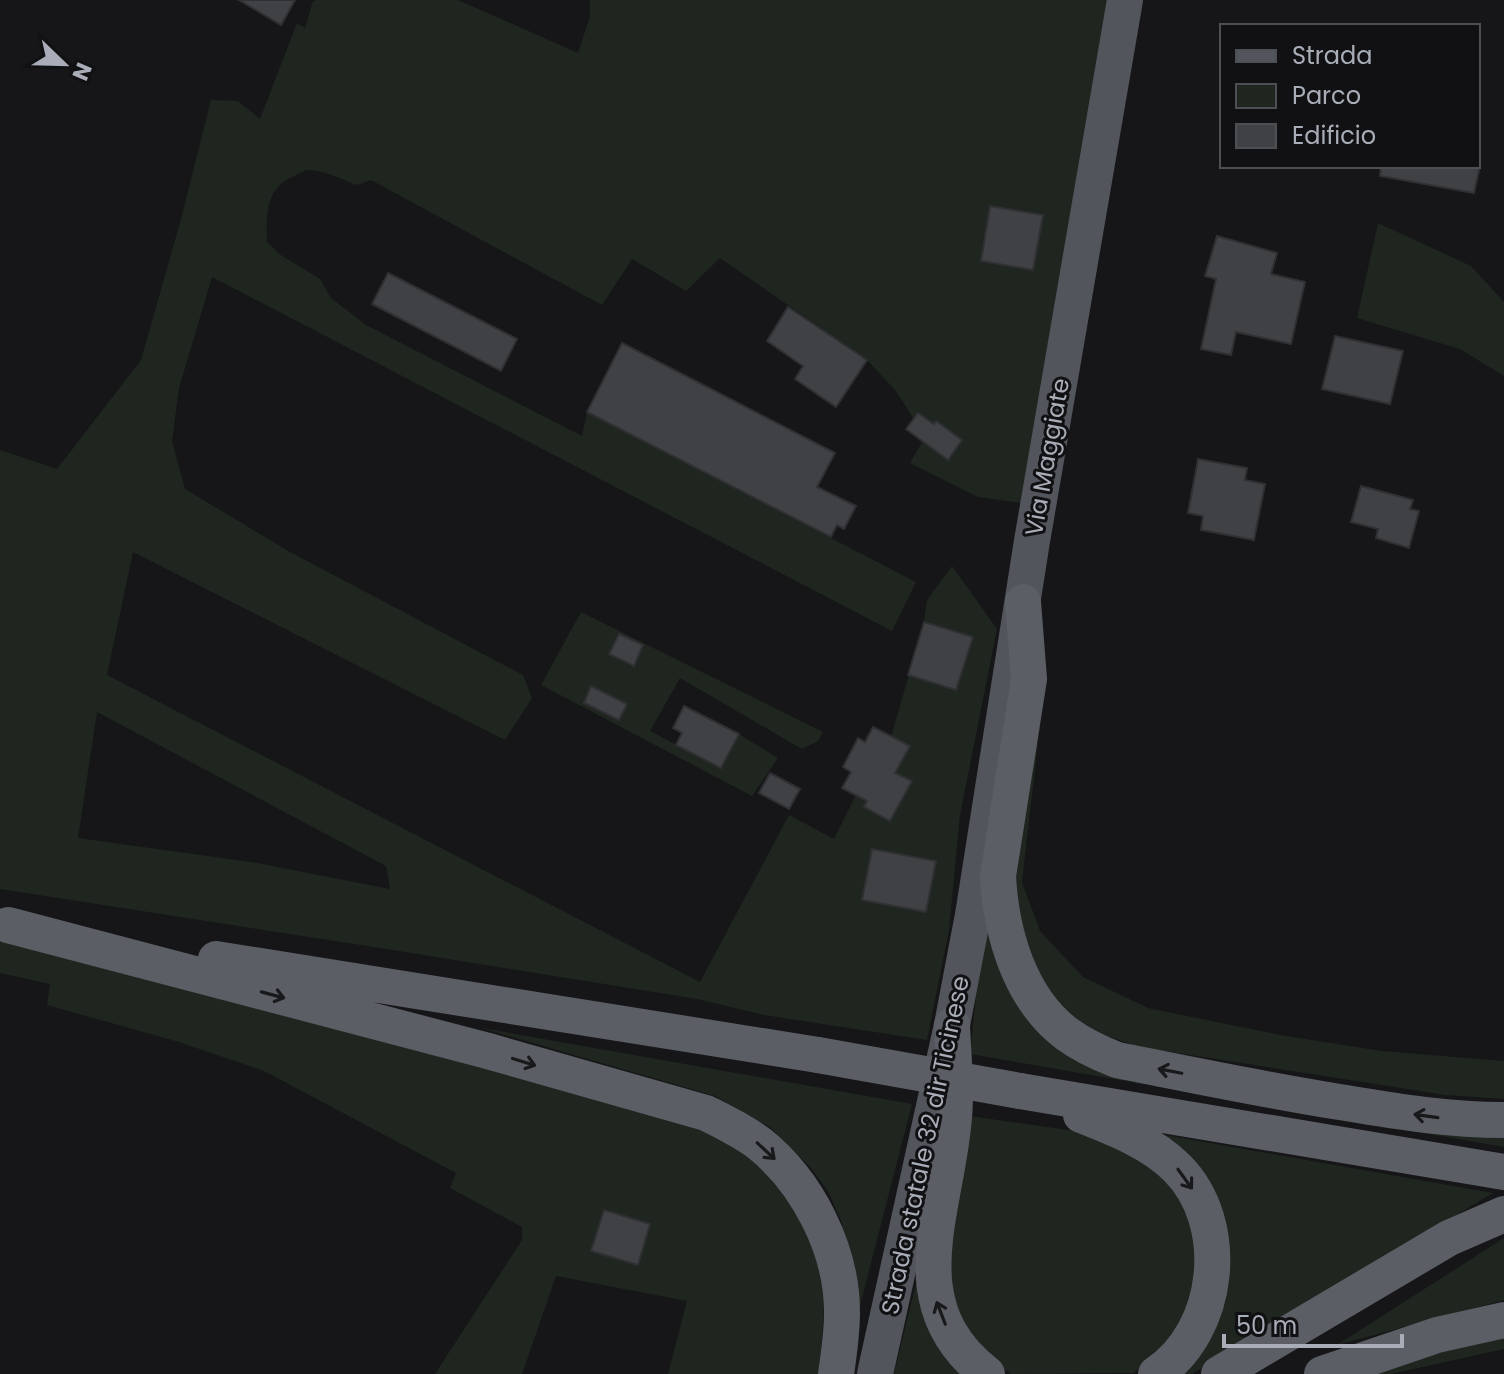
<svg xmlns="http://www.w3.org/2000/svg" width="1504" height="1374" font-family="Poppins,sans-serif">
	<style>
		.green { fill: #1e261f; fill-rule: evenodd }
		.building { fill: #404145; stroke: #303034; stroke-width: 2 }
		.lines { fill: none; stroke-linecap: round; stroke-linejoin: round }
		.primary { stroke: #53555c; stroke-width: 36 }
		.trunk { stroke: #5b5e65; stroke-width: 36 }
		.trunk-bridge { stroke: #5b5e65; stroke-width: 36 }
		.oneway { stroke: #18191b }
		.labels { text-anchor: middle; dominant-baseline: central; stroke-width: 6; stroke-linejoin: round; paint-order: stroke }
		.street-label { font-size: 24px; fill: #a8adb8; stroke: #111113 }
	</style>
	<rect width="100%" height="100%" fill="#161618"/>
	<!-- green -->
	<path class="green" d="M 317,0 L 458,0 L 578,53 L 590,16 L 590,0 L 1107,0 L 1021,503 L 978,497 L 910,463 L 925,437 L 896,391 L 867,360 L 720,258 L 686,291 L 632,259 L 602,305 L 371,180 L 357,185 C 343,180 324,170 309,170 C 304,170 297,175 292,177 C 265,189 266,217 267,242 L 279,254 L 320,279 L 331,298 L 366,325 L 582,436 L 587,412 L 916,582 L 892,631 L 212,277 L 179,388 L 172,441 L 185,489 L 290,552 L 523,675 L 532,698 L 505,740 L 133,552 L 107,675 L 700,982 L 789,815 L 834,839 L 856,795 L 891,820 L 911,781 L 895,773 L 909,746 L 891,737 L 924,622 L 927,600 L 952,566 L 997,629 L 960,815 L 949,930 L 927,1040 L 764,1015 L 697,999 L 374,947 L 0,889 L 0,450 L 57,469 L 141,360 L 181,219 L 211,100 L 238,101 L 260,119 L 297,23 L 305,28 L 313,1 ZM 97,712 L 386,866 L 390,889 L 257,863 L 78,838 Z
		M 1378,223 L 1471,266 L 1504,302 L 1504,376 L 1460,349 L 1357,318 Z
		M 581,612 L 823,732 L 818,741 L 802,749 L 680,678 L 650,731 L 721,768 L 739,734 L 778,758 L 752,796 L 541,685 Z
		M 1040,725 L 1022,882 L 1040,931 L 1083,977 L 1148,1008 L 1280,1035 L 1382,1051 L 1504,1061 L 1504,1099 L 1445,1095 L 1139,1047 L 1092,1031 L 1053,999 L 1026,954 L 1014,911 L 1015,862 Z
		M 983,930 L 993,932 L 1065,1044 L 1504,1126 L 1504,1147 L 970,1054 Z
		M 0,941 L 78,958 L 691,1121 L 745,1146 L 789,1184 L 825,1284 L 820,1374 L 668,1374 L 687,1301 L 556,1276 L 522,1374 L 435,1374 L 522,1240 L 522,1227 L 450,1188 L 456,1173 L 264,1071 L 179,1042 L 47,1005 L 50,984 L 0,973 Z
		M 481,1028 L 912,1104 L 854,1329 L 848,1255 L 842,1223 L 829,1193 L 811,1168 L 771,1128 L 715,1096 Z
		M 970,1116 L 1102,1135 L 1157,1168 L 1193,1219 L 1200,1277 L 1172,1341 L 1134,1373 L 1011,1374 L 981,1351 L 964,1331 L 947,1277 Z
		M 1154,1133 L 1493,1193 L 1192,1374 L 1174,1374 L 1220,1293 Z
		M 1504,1238 L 1504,1300 L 1337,1345 Z
		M 922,1259 L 970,1374 L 894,1374 Z
		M 1504,1328 L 1504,1349 L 1391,1374 L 1339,1374 Z"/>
	<!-- building -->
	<path class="building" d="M 239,0 L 295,0 L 281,25 Z
		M 1381,166 L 1480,166 L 1474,193 L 1380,176 Z
		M 990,206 L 1043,215 L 1033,270 L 981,261 Z
		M 1217,236 L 1277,253 L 1271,274 L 1305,282 L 1291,344 L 1236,332 L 1231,355 L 1201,349 L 1216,279 L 1205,276 Z
		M 388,273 L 517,339 L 501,371 L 372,304 Z
		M 788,307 L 867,360 L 836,407 L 795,379 L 803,366 L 767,341 Z
		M 1335,336 L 1403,351 L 1390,404 L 1322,389 Z
		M 622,343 L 835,453 L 817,487 L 856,506 L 844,529 L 837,525 L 831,537 L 587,412 Z
		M 918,413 L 934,424 L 936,421 L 962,440 L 948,460 L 906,429 Z
		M 1198,459 L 1247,468 L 1245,480 L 1265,484 L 1254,540 L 1201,530 L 1203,516 L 1188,513 Z
		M 1361,486 L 1413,500 L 1410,509 L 1419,511 L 1409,548 L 1376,538 L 1378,529 L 1351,522 Z
		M 924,622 L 973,637 L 956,690 L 908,675 Z
		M 619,634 L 643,645 L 634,666 L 609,654 Z
		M 591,686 L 627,704 L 619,720 L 584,703 Z
		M 684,706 L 739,734 L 721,768 L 676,745 L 682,733 L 673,728 Z
		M 873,727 L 910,746 L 895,773 L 912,781 L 890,821 L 864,807 L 867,801 L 842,788 L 851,772 L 843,767 L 858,738 L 865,742 Z
		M 770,773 L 800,789 L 789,809 L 759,793 Z
		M 872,849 L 936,861 L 926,912 L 862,900 Z
		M 604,1210 L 650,1224 L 638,1265 L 591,1251 Z"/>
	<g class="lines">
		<!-- primary -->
		<path class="primary" d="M 875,1374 L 952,1025 L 973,915 L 1032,541 L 1125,0"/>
		<!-- trunk -->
		<path class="trunk" d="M 1023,602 L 1029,679 L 998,876 C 1001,932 1019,998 1067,1034 C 1082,1045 1099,1053 1117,1060 C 1193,1075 1269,1091 1346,1103 C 1399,1112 1450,1120 1504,1120
			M 8,925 L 488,1051 L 706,1113 C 724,1122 743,1131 760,1144 C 808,1183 842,1250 842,1312 C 842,1333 839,1354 836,1374
			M 216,959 L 818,1055
			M 952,1025 C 953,1055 957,1087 954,1117 C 947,1211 896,1304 987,1374
			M 1020,1091 L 1504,1172
			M 1081,1115 C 1114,1128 1151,1142 1177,1168 C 1232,1223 1221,1331 1156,1374
			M 1219,1374 L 1449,1238 L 1504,1214
			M 1322,1374 L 1437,1335 L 1504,1320"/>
		<!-- trunk-bridge -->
		<path class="trunk-bridge" d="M 818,1055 L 1020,1091"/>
	</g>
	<!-- one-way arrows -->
	<defs><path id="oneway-shaft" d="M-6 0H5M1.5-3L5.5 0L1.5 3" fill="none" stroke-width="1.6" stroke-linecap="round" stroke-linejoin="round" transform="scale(2)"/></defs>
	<g class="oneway">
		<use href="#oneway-shaft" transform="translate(273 995) rotate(15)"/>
		<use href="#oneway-shaft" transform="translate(524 1062) rotate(17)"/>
		<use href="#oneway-shaft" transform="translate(1170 1071) rotate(-169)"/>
		<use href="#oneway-shaft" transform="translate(1426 1116) rotate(-172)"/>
		<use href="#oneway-shaft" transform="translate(766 1151) rotate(43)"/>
		<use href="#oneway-shaft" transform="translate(1185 1179) rotate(54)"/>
		<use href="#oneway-shaft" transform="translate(941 1313) rotate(-111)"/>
	</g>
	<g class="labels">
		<!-- street labels -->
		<g class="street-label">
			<text transform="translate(1047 457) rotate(-80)">Via Maggiate</text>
			<text transform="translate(925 1145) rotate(-78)">Strada statale 32 dir Ticinese</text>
		</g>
	</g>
	<!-- legend -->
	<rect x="1220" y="24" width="260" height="144" fill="#111113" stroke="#4d4f55" stroke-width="2"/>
	<rect x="1236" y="50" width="40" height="12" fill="#53555c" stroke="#4d4f55" stroke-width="2"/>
	<text x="1292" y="64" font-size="24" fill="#a8adb8">Strada</text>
	<rect x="1236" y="84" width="40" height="24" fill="#1e261f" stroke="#4d4f55" stroke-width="2"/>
	<text x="1292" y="104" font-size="24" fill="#a8adb8">Parco</text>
	<rect x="1236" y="124" width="40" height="24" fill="#404145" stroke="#4d4f55" stroke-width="2"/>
	<text x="1292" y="144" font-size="24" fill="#a8adb8">Edificio</text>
	<!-- north arrow -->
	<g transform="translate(64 64) rotate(113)" stroke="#111113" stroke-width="6" paint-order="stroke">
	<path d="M0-6L14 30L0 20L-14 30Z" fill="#a8adb8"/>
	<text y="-12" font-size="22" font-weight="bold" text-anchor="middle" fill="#a8adb8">N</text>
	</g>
	<!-- scale -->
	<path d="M1224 1334v12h178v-12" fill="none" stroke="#a8adb8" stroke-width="4"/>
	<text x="1236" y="1334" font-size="24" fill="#a8adb8" stroke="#111113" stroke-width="6" paint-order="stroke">50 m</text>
</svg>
